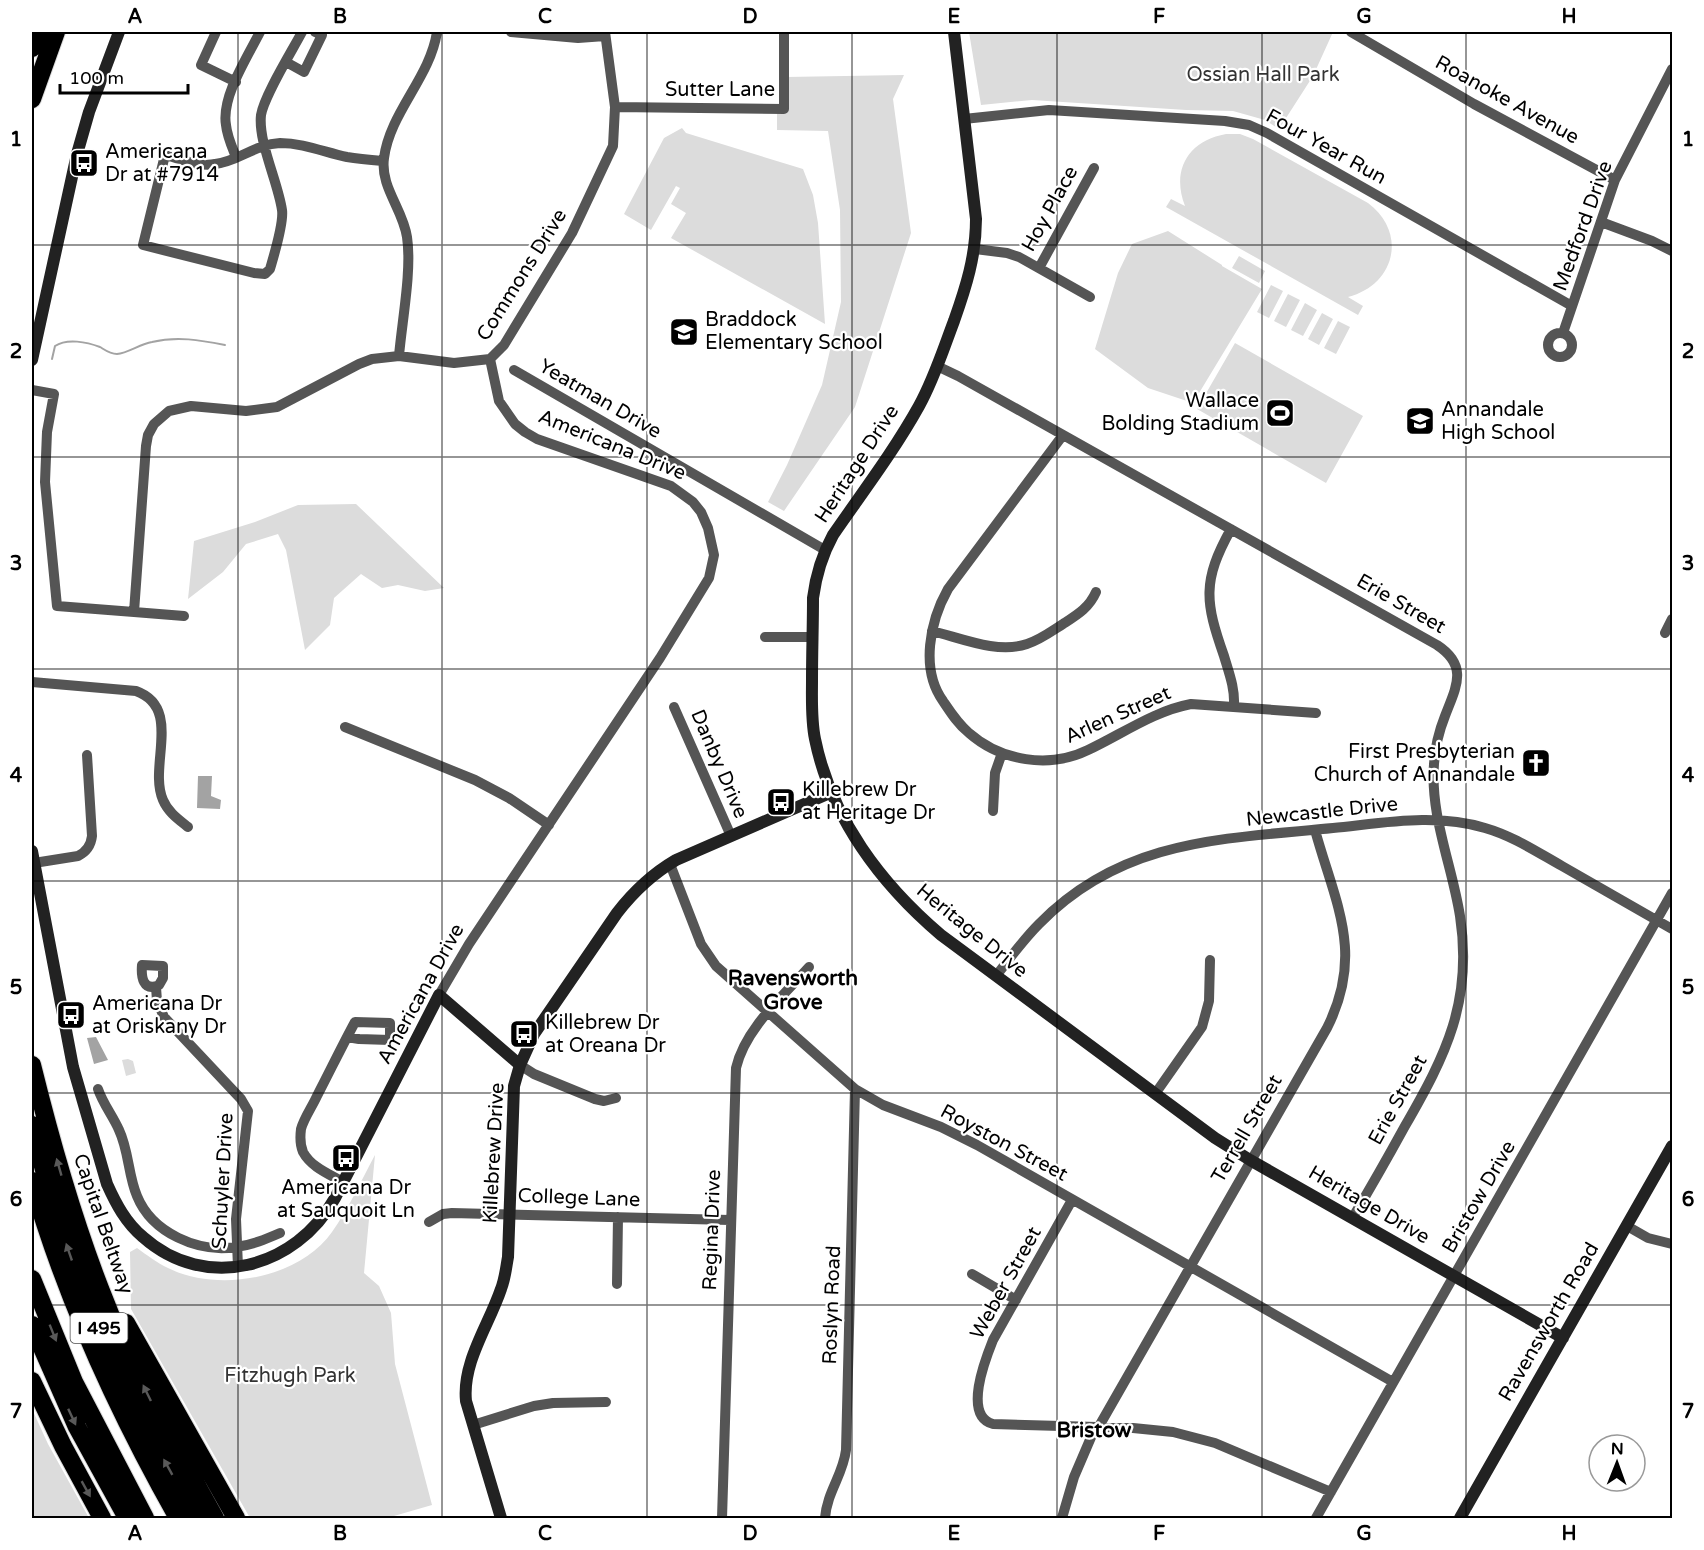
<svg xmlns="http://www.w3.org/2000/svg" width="1704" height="1550" font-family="'Varela Round',sans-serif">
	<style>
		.green { fill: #dcdcdc }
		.water { fill: #a3a3a3 }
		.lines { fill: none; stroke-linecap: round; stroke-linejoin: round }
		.stream { stroke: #a3a3a3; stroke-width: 2 }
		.highway-casing { stroke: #dbdbdb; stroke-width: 20 }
		.street { stroke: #555; stroke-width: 10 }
		.secondary { stroke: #222; stroke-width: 12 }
		.highway { stroke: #000; stroke-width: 18 }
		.oneway { fill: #595959 }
		.grid { fill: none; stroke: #000; stroke-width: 1.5; stroke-opacity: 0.55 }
		.labels { text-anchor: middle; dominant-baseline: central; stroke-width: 4.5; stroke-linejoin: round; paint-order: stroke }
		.shield { fill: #fff; stroke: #4c4c4c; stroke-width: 1.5 }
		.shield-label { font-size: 18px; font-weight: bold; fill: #000 }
		.park-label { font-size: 20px; fill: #333; stroke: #fff }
		.street-label { font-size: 20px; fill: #000; stroke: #fff }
		.poi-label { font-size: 20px; fill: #000; stroke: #fff; text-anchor: start }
		.neighbourhood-label { font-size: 21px; font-weight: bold; fill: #000; stroke: #fff }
		.neatline { fill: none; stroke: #000; stroke-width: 2 }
		.grid-label { font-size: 20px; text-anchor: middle; font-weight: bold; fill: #000 }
	</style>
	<rect width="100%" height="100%" fill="#fff"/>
	<!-- green -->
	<path class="green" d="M 969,32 L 1333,32 L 1313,76 L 1279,129 L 1265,120 L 1233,111 L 1186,110 L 1032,100 L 981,105 Z
		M 904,75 L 893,99 L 911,233 L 855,407 L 784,511 L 768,502 L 787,465 L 822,385 L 841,302 L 840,210 L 828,131 L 777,130 L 777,114 L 786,77 Z
		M 682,128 L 686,133 L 803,169 L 813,195 L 818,223 L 825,324 L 671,238 L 686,213 L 671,204 L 680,188 L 676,186 L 651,230 L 624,214 L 664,138 Z
		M 1226,134 L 1240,134 L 1253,139 L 1368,203 C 1408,233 1395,285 1348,297 L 1363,306 L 1358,315 L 1166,207 L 1171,199 L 1185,206 C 1171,170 1188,141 1226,134 Z
		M 1168,231 L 1222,265 L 1222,266 L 1262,289 L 1193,403 L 1148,388 L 1095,349 L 1118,273 L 1132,244 Z
		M 1239,256 L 1265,271 L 1259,283 L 1232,268 Z
		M 1271,285 L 1283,291 L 1269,318 L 1257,312 Z
		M 1288,294 L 1300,300 L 1286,327 L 1274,321 Z
		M 1305,303 L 1317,310 L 1303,336 L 1291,330 Z
		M 1322,313 L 1333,319 L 1319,345 L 1308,339 Z
		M 1338,321 L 1350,327 L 1336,354 L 1324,348 Z
		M 1235,343 L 1363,416 L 1326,483 L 1197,409 Z
		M 356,504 L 444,588 L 425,591 L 398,585 L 382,588 L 361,574 L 334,598 L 330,625 L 305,650 L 286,550 L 278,534 L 246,544 L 223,572 L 188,599 L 194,541 L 255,522 L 298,505 Z
		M 128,1059 L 133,1061 L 136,1073 L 126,1076 L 122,1060 Z
		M 375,1155 L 364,1273 L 379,1286 L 391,1313 L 395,1364 L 432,1505 L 387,1518 L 250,1518 L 131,1309 L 130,1252 L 137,1248 C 147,1255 157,1263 168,1268 C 218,1293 299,1279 332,1232 C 348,1210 362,1179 375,1155 Z
		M 32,1409 L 48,1444 L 89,1518 L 32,1518 Z"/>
	<!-- water -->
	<path class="water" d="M 198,776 L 212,776 L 211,796 L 221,800 L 220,809 L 197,808 Z
		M 96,1037 L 108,1060 L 94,1064 L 87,1038 Z"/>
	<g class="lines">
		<!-- stream -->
		<path class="stream" d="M 52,359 L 55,346 C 67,338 87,342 100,347 C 105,350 110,354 117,354 C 128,353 140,344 152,342 C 177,336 200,340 225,345"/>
		<!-- highway casing -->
		<g class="highway-casing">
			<path id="highway" d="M 32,48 L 37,32
				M 32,99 L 56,32
				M 32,1065 C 51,1142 72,1217 101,1291 C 131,1370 174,1444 215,1518
				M 32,1125 C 46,1179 61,1234 81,1286 C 112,1367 154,1443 196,1518
				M 32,1181 C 66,1299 118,1412 178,1518
				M 32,1279 L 74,1382 L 145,1518
				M 126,1323 L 236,1518
				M 32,1325 L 77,1427 L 127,1518
				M 32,1381 L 63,1446 L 102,1518"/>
		</g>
		<!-- street -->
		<path class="street" d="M 216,32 L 201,65 L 236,82
			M 302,32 C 292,51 264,96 261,115 C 258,142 278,182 282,210 C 284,223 274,255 270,269 L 265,274 L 254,273 L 143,245 L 165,155 C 181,159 199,167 215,164 C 238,162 255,144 280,143 C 303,143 324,152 347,157 C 359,159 371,160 383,161
			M 511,32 L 578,38 L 605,36
			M 1351,32 L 1474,104 L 1615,180
			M 286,62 L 304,72 L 322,35 L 315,32
			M 615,107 L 784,109 L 784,32
			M 964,119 L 1049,110 L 1225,121 L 1249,125 L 1267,133 L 1572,306
			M 236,157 C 232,147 227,136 226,125 C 221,97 248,56 260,32
			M 1601,222 L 1652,241 L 1672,251
			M 975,249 L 1007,253 L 1019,257 L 1090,297
			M 1039,268 L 1094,168
			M1548 345a12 12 0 1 1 24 0a12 12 0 1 1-24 0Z
			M 1563,333 L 1615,180 L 1672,69
			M 399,356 C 402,321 412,270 407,237 C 403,209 380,187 384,158 C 390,112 430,78 437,32
			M 937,366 L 958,376 L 1437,645 C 1469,666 1456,687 1445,716 C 1439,731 1435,748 1434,764 C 1430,816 1452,865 1460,916 C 1473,1001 1446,1055 1405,1126 C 1388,1157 1371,1187 1353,1217
			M 514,370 L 825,550
			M 32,390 L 54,394 L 47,432 L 45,482 L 57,606 L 134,612
			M 1063,435 L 948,589 C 930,621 920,669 943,701 C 951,713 958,724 969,733 C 1001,761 1049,769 1088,750 C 1122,734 1154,711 1191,704 L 1316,713
			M 1231,529 C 1202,581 1205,602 1224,656 C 1229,673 1235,688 1234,706
			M 184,616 L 134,612 L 146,446 L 148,435 L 154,424 L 169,411 L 191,406 L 246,411 L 277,407 L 359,364 L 372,359 L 399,356 L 454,363 L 490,359 L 504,345 L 572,233 L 613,146 L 615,107 L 605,32
			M 932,631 C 961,638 997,654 1027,644 C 1040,640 1052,631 1063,624 C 1077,615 1089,608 1096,592
			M 1665,633 L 1672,619
			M 765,637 L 813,637
			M 32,682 L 136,691 C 183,708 148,766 163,800 C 168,812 178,819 188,827
			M 674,707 L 731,836
			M 345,727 L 475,780 L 509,798 L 549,825
			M 993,811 L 995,773 L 1002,753
			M 34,863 L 78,856 C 86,852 91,845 92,836 L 87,755
			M 670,864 L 701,944 L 716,966 L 855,1089 L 883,1105 L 941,1127 L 977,1145 L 1393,1382
			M 142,965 L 163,966 L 163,978 L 159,985 C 143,992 141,977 142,965 Z
			M 996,976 C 1010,958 1023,940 1039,924 C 1122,839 1222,839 1333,828 C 1384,823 1435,813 1485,828 C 1513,836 1537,852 1562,866 C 1599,887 1636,908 1672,929
			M 156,987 L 157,1001 L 164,1017 L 241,1099 L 248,1111 L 236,1219 L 238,1267
			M 439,995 L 469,944 L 660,658 L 709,578 L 714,555 L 708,528 L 701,512 L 693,502 L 671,486 L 537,439 L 525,432 L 515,424 L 499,401 L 490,359
			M 520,1065 L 534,1074 L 595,1099 L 604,1101 L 616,1098
			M 98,1089 C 103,1104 113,1116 119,1130 C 129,1151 128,1175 137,1196 C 152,1233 198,1253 236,1247 C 252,1245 266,1239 280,1233
			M 1155,1094 L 1202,1027 L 1209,1001 L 1210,960
			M 343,1182 C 329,1174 311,1167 303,1152 C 300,1145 300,1137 301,1129 C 304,1118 312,1107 317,1096 C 330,1071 342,1046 355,1022 L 390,1023 L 390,1040 L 359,1039 L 347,1037
			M 1072,1200 L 993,1340 C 985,1360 963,1416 993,1424 L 1133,1428 L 1173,1432 L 1215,1443 L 1331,1492
			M 429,1222 L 443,1214 L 452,1213 L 730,1220
			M 1627,1226 L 1648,1238 L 1672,1244
			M 972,1274 L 1016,1300
			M 617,1284 L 618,1217
			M 473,1425 L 534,1406 L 553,1403 L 606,1402
			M 1098,1428 L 1327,1028 C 1365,953 1335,903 1315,830
			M 722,1518 L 736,1068 C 745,1029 783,996 809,967
			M 825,1518 C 827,1492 843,1475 846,1450 L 855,1089
			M 1062,1518 L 1074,1477 L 1095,1428
			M 1316,1518 L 1672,893"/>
		<!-- secondary -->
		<path class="secondary" d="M 954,32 L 976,219 C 976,256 966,287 954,321 C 943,350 934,379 919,406 C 894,451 862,493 833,535 C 822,555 816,575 813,598 C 813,625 812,652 812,680 C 812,699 811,720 815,739 C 831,818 881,884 941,935 L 1215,1138 L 1250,1160 L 1563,1338
			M 32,360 L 77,154 L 89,112 L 119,32
			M 32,851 L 73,1067 L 107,1184 C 116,1204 126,1223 143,1237 C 206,1293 296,1268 335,1198 L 439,995 L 520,1065
			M 501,1518 L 466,1401 C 462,1362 489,1325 501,1289 C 505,1279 506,1268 508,1257 L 514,1086 L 520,1065 L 534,1034 L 617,913 C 634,891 652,874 676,860 L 832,792
			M 1460,1518 L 1672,1146"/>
		<!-- highway -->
		<use href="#highway" class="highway"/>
	</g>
	<!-- one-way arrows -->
	<defs><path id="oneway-solid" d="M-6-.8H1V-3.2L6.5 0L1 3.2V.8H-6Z" transform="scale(1.5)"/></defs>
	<g class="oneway">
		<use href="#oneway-solid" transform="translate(59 1167) rotate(-106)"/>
		<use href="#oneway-solid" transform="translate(69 1252) rotate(-109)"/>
		<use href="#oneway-solid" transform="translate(53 1333) rotate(68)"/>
		<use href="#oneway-solid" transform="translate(147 1393) rotate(-116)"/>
		<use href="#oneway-solid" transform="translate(72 1417) rotate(65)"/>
		<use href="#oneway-solid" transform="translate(168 1467) rotate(-119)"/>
		<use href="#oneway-solid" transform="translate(86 1489) rotate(61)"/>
	</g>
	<!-- grid -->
	<path class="grid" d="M 238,32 L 238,1518M 442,32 L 442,1518M 647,32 L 647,1518M 852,32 L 852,1518M 1057,32 L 1057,1518M 1262,32 L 1262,1518M 1466,32 L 1466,1518M 32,245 L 1672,245M 32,457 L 1672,457M 32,669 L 1672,669M 32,881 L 1672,881M 32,1093 L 1672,1093M 32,1305 L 1672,1305"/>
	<!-- icons -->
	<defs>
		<g id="bus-square" transform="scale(1.5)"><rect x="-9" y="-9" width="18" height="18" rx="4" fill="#000" stroke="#fff"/><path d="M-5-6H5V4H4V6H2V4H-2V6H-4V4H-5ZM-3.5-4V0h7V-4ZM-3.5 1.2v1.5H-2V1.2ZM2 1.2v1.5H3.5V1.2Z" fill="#fff"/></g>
		<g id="school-square" transform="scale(1.5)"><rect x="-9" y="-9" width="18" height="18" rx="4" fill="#000" stroke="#fff"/><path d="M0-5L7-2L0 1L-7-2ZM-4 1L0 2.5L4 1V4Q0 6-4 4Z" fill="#fff"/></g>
		<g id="stadium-square" transform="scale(1.5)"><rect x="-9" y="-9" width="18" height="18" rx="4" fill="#000" stroke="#fff"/><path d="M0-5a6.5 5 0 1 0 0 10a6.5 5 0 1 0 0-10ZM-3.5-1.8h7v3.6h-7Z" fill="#fff"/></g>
		<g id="church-square" transform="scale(1.5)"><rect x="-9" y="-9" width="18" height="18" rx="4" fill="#000" stroke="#fff"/><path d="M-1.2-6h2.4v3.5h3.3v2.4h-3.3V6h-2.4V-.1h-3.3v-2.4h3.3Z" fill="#fff"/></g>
	</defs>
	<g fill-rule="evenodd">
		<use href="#bus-square" x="84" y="163"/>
		<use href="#school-square" x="684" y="332"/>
		<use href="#stadium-square" x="1280" y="413"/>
		<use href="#school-square" x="1420" y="421"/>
		<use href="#church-square" x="1536" y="763"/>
		<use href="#bus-square" x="781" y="802"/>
		<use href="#bus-square" x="71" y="1015"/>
		<use href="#bus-square" x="524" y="1034"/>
		<use href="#bus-square" x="346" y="1158"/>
	</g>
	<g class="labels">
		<!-- shield labels -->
		<rect class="shield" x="70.5" y="1313" width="57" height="30" rx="4.5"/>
		<g class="shield-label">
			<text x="99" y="1328">I 495</text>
		</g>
		<!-- park labels -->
		<g class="park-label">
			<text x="1263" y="75">Ossian Hall Park</text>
			<text x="290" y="1376">Fitzhugh Park</text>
		</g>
		<!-- street labels -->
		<g class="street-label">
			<text x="720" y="90">Sutter Lane</text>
			<text transform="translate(1507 100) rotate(29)">Roanoke Avenue</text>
			<text transform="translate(1326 147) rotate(29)">Four Year Run</text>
			<text transform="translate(1050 209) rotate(-61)">Hoy Place</text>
			<text transform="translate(1583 226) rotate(-70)">Medford Drive</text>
			<text transform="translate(522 275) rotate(-58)">Commons Drive</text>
			<text transform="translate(600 399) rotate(30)">Yeatman Drive</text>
			<text transform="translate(612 445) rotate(22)">Americana Drive</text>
			<text transform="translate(857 464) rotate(-57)">Heritage Drive</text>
			<text transform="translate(1401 604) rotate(30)">Erie Street</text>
			<text transform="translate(1118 715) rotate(-24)">Arlen Street</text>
			<text transform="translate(719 764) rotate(67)">Danby Drive</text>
			<text transform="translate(1322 812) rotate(-6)">Newcastle Drive</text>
			<text transform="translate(972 931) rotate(39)">Heritage Drive</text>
			<text transform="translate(421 994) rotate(-61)">Americana Drive</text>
			<text transform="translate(1398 1100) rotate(-61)">Erie Street</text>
			<text transform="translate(1247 1129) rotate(-60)">Terrell Street</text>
			<text transform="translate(1004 1143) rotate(28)">Royston Street</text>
			<text transform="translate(494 1153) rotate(-87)">Killebrew Drive</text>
			<text transform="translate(223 1181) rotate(-87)">Schuyler Drive</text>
			<text transform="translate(1479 1197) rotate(-60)">Bristow Drive</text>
			<text transform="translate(579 1198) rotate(2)">College Lane</text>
			<text transform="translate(1369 1205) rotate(30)">Heritage Drive</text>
			<text transform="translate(103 1224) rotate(71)">Capital Beltway</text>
			<text transform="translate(712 1230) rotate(-88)">Regina Drive</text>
			<text transform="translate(1006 1283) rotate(-61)">Weber Street</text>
			<text transform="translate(832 1305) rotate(-88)">Roslyn Road</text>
			<text transform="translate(1549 1322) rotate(-60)">Ravensworth Road</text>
		</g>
		<!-- poi labels -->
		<g class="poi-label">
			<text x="105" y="152">Americana<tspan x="105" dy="23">Dr at #7914</tspan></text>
			<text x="705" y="320">Braddock<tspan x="705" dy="23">Elementary School</tspan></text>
			<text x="1259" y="401" text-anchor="end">Wallace<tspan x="1259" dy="23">Bolding Stadium</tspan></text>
			<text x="1441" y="410">Annandale<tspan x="1441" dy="23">High School</tspan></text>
			<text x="1515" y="752" text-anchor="end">First Presbyterian<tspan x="1515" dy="23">Church of Annandale</tspan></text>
			<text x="802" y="790">Killebrew Dr<tspan x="802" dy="23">at Heritage Dr</tspan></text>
			<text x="92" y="1004">Americana Dr<tspan x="92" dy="23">at Oriskany Dr</tspan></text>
			<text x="545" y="1023">Killebrew Dr<tspan x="545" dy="23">at Oreana Dr</tspan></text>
			<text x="346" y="1188" text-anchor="middle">Americana Dr<tspan x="346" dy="23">at Sauquoit Ln</tspan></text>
		</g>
		<!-- neighbourhood labels -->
		<g class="neighbourhood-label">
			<text x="793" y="978">Ravensworth<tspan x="793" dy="24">Grove</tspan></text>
			<text x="1094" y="1430">Bristow</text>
		</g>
	</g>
	<!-- border -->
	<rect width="1704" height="1550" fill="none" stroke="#ffffff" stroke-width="66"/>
	<!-- north arrow -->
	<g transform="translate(1617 1463) rotate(1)"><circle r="28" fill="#ffffff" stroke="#999999" stroke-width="1.5"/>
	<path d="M0-4.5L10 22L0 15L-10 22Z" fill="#000000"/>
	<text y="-9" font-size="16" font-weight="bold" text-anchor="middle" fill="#000000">N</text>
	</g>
	<!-- scale -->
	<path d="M60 84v9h128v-9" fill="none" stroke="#000000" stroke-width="3"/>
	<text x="69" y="84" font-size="18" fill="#000000" stroke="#ffffff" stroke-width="4.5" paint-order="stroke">100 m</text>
	<rect x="33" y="33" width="1638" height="1484" class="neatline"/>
	<g class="grid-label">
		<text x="135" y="23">A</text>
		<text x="340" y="23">B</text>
		<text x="545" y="23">C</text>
		<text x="750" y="23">D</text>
		<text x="954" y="23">E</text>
		<text x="1159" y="23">F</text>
		<text x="1364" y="23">G</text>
		<text x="1569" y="23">H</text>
		<text x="16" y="146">1</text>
		<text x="1688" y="146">1</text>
		<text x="16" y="358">2</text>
		<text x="1688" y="358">2</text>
		<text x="16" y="570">3</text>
		<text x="1688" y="570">3</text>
		<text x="16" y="782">4</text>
		<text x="1688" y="782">4</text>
		<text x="16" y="994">5</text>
		<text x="1688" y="994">5</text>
		<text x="16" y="1206">6</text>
		<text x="1688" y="1206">6</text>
		<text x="16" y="1418">7</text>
		<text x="1688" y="1418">7</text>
		<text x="135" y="1540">A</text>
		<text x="340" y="1540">B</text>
		<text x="545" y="1540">C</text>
		<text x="750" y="1540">D</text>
		<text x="954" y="1540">E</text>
		<text x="1159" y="1540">F</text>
		<text x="1364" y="1540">G</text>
		<text x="1569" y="1540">H</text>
	</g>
</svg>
